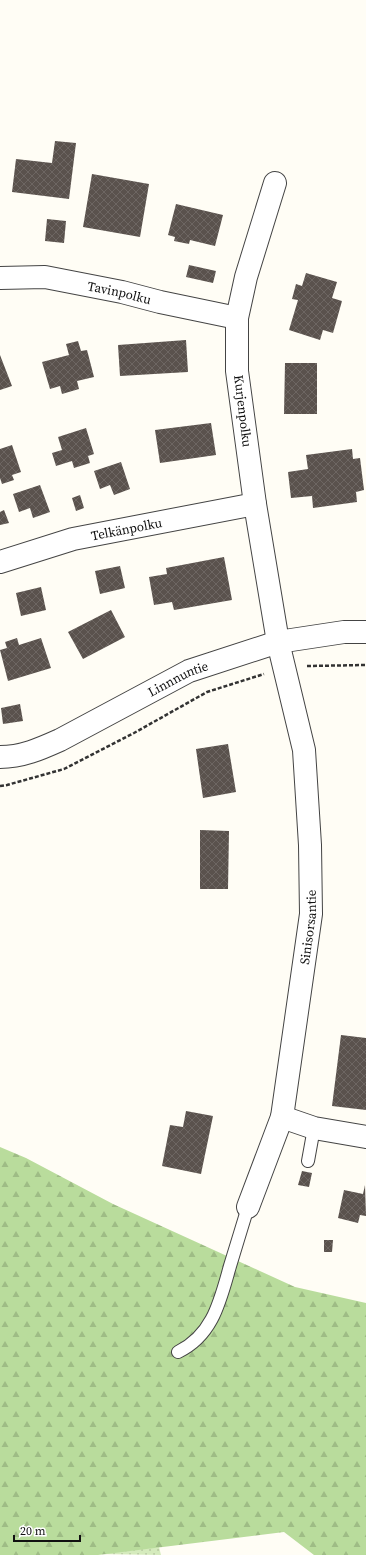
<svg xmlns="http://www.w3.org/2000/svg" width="366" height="1555" font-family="'Source Serif 4',serif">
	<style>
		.grass { fill: url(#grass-dots) }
		.forest { fill: url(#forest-firs) }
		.building { fill: url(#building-cross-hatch) }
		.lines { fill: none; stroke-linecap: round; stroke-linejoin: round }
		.lane-casing { stroke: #444; stroke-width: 14 }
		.street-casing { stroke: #444; stroke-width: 24 }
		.path { stroke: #333; stroke-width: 2.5; stroke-dasharray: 4 2; stroke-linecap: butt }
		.lane { stroke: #fff; stroke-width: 12 }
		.street { stroke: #fff; stroke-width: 22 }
		.labels { text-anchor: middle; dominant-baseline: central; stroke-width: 4; stroke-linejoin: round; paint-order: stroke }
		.street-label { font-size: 13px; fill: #111; stroke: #fff }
	</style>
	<defs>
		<pattern id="grass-dots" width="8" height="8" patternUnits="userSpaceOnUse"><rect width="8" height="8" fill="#d5ebbd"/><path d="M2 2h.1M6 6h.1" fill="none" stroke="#b6c8a1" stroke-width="1.8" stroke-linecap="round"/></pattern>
		<pattern id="forest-firs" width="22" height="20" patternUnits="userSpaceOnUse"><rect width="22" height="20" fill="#b9dc9c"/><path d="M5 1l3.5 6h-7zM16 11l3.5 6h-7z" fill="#9ebc85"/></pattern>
		<pattern id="building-cross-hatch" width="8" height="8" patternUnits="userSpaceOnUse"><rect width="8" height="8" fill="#5a524d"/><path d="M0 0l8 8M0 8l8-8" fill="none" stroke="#6d6662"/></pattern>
	</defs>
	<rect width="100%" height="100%" fill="#fffdf5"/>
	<!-- grass -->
	<path class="grass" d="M 159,1547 L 161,1555 L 98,1554 Z"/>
	<!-- forest -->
	<path class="forest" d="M 0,1147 L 26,1158 L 113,1204 L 295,1287 L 366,1303 L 366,1555 L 314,1555 L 284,1532 L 98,1555 L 0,1555 Z"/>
	<!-- building -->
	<path class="building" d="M 55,141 L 76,143 L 69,199 L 12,192 L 16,159 L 52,163 Z
		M 92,174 L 149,184 L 140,237 L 83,227 Z
		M 176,204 L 223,215 L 215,246 L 190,240 L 189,244 L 174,241 L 175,237 L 168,235 Z
		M 47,219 L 66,221 L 64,243 L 45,241 Z
		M 189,265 L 216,271 L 213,283 L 186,277 Z
		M 306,273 L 337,282 L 332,298 L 342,301 L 333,333 L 323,330 L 320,340 L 289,330 L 298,300 L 292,299 L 296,284 L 302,286 Z
		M 186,340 L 188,372 L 120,376 L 118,345 Z
		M 78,341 L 81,351 L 87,350 L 94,377 L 77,381 L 79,389 L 62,394 L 60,386 L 50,389 L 42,362 L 69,355 L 66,344 Z
		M 0,355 L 12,386 L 0,390 Z
		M 285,363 L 317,363 L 317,414 L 284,414 Z
		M 211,423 L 216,455 L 160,463 L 155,430 Z
		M 86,428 L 94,454 L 88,456 L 90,463 L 74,468 L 72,461 L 56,466 L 52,453 L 62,450 L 58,437 Z
		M 12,445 L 21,472 L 12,475 L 14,480 L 2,484 L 0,478 L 0,449 Z
		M 352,449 L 353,459 L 360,458 L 364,490 L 356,492 L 357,502 L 313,508 L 312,496 L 291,498 L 288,472 L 308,469 L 306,455 Z
		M 121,462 L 130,489 L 114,495 L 110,485 L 100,489 L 94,471 Z
		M 40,485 L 50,512 L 33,518 L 30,508 L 19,512 L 13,494 Z
		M 80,495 L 84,508 L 76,511 L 72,498 Z
		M 4,510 L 9,523 L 0,525 L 0,512 Z
		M 224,557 L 232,600 L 174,610 L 172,602 L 154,605 L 149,577 L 167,574 L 166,568 Z
		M 120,566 L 125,588 L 100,594 L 95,571 Z
		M 41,587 L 46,610 L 21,616 L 16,593 Z
		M 111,610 L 125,637 L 83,659 L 68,632 Z
		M 17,638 L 19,645 L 41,638 L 51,668 L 8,681 L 0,650 L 7,648 L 5,642 Z
		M 20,704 L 23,721 L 3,724 L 1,708 Z
		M 228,744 L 236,792 L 203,798 L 196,749 Z
		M 200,830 L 229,831 L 228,889 L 200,889 Z
		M 341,1035 L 366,1038 L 366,1110 L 332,1106 Z
		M 186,1111 L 213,1116 L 201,1174 L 162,1166 L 170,1125 L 183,1127 Z
		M 302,1171 L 312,1173 L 309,1187 L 298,1185 Z
		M 365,1185 L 366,1216 L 360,1215 L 358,1223 L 338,1218 L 344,1190 L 363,1194 Z
		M 324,1240 L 333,1240 L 332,1252 L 324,1252 Z"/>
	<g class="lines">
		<!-- lane casing -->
		<g class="lane-casing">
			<path id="lane" d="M 308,1161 L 314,1128
				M 178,1352 C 213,1335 220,1301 230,1266 C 236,1246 242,1227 248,1207"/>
		</g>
		<!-- street casing -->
		<g class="street-casing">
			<g id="street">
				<path id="s1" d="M 0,278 L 45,277 L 122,292 L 160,302 L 237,318"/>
				<path id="s2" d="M 0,562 L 73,539 L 255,504"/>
				<path id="s3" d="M 0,757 C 22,757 40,749 60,740 L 189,671 L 278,642 L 344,632 L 366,632"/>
				<path d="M 282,1117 L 314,1128 L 366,1137"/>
				<path id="s4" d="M 248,1207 L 282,1117 L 311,914 L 310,845 L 304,750 L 278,642 L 255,504 L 237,371 L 237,318 L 246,277 L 275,183"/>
			</g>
		</g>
		<!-- path -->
		<path class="path" d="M 307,666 L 366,665
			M 0,786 L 7,785 L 64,769 L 134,733 L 207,692 L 264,674"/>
		<!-- lane -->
		<use href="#lane" class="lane"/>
		<!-- street -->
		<use href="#street" class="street"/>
	</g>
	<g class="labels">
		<!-- street labels -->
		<g class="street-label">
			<text stroke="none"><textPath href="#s1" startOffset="121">Tavinpolku</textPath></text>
			<text transform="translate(243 411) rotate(83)">Kurjenpolku</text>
			<text stroke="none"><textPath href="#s2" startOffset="131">Telkänpolku</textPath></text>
			<text stroke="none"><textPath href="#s3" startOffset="196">Linnnuntie</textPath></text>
			<text stroke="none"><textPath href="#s4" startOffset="288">Sinisorsantie</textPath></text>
		</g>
	</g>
	<!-- scale -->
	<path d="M14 1535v6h66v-6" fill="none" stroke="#111111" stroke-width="2"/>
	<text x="20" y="1535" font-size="12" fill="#111111" stroke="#ffffff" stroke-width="3" paint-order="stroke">20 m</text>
</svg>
